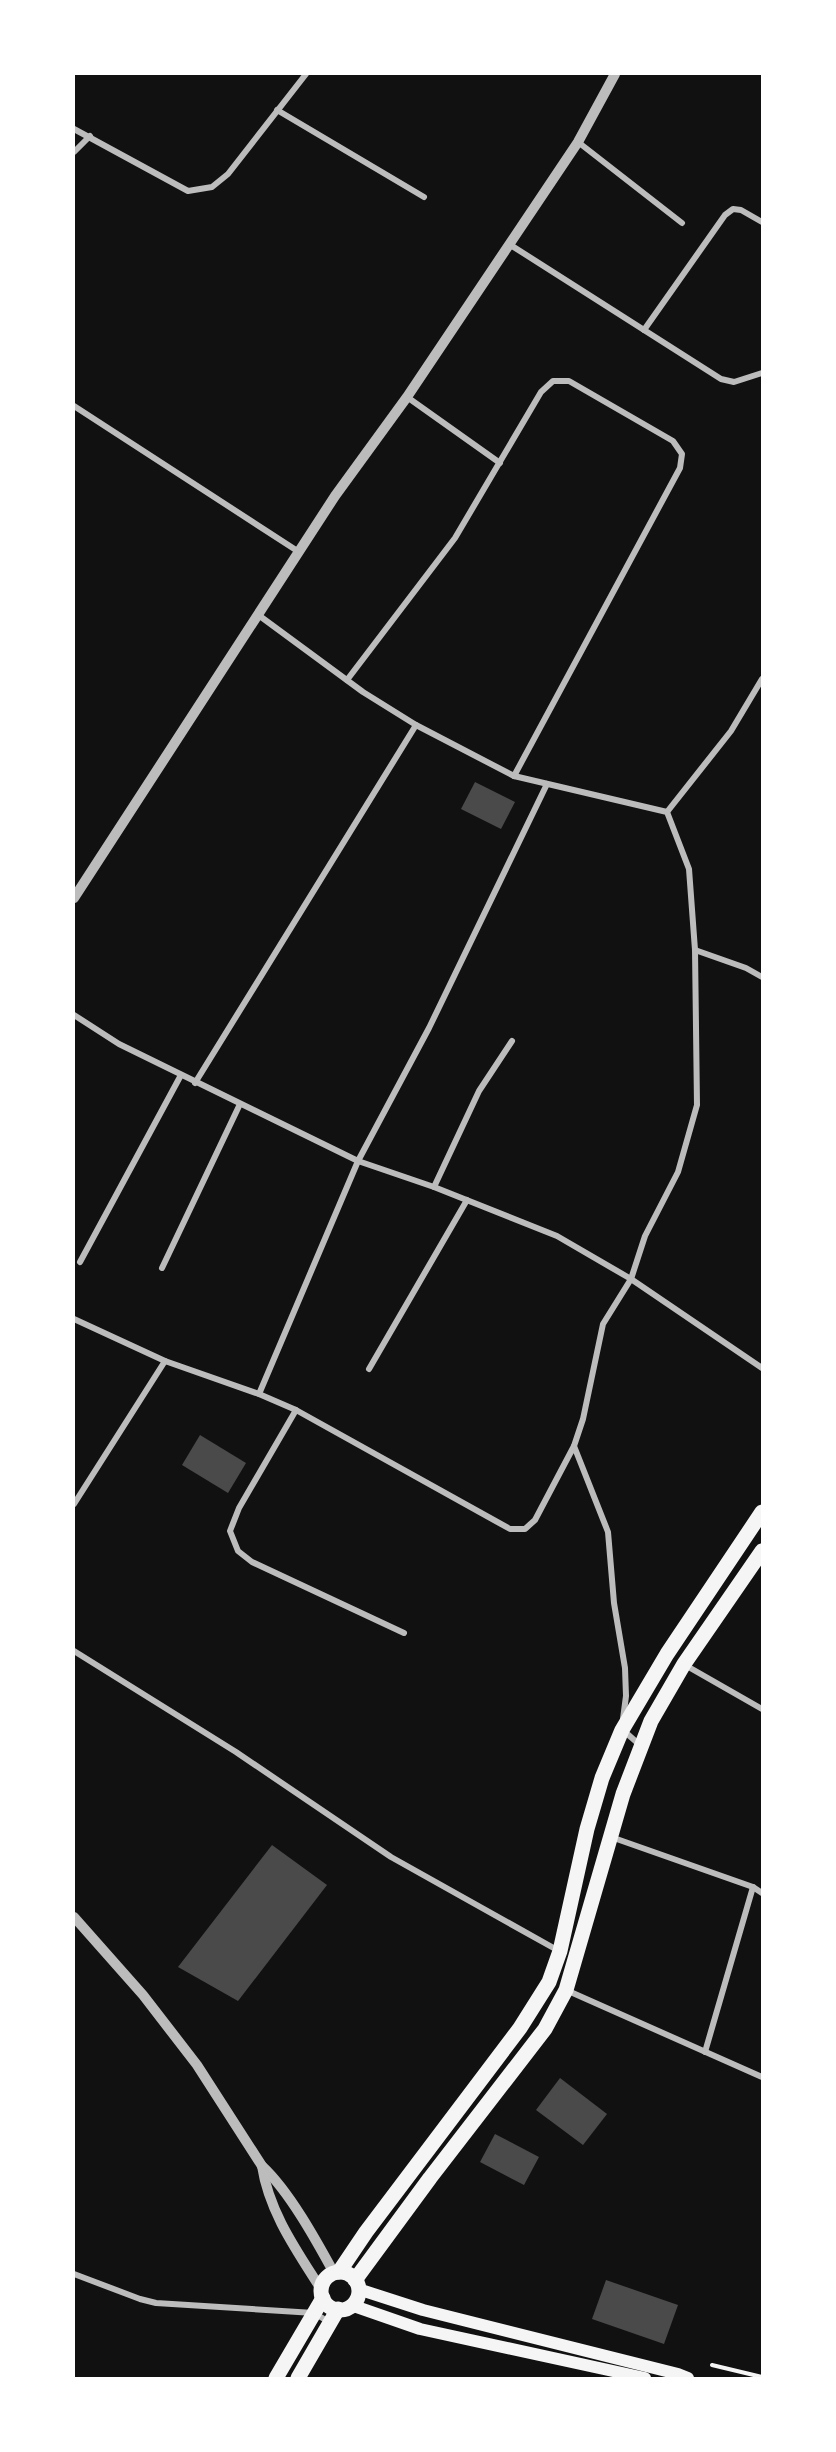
<svg xmlns="http://www.w3.org/2000/svg" width="836" height="2452" font-family="'Titillium Web',sans-serif">
<rect width="100%" height="100%" fill="#111"/>
<g fill="#4a4a4a">
<path d="M475,782L515,802L501,829L461,809Z"/>
<path d="M200,1435L246,1463L228,1493L182,1465Z"/>
<path d="M272,1845L327,1885L238,2001L178,1967Z"/>
<path d="M560,2078L607,2114L583,2145L536,2110Z"/>
<path d="M495,2134L539,2157L524,2185L480,2162Z"/>
<path d="M606,2280L678,2305L664,2344L592,2319Z"/>
</g>
<g fill="none" stroke-linecap="round" stroke-linejoin="round">
<path stroke="#f5f5f5" stroke-width="4" d="M712,2365L762,2377"/>
<g stroke="#bcbcbc" stroke-width="6">
<path d="M277,110L424,197"/>
<path d="M74,129L188,191L212,187L228,174L306,74"/>
<path d="M578,142L682,223"/>
<path d="M74,152L90,136"/>
<path d="M509,244L721,379L734,382L762,373"/>
<path d="M644,330L725,215L733,209L741,210L762,222"/>
<path d="M407,397L500,463"/>
<path d="M74,406L299,552"/>
<path d="M257,614L363,692L416,725L514,776L667,812L689,869L695,950L697,1105L678,1172L645,1236L631,1279L603,1324L583,1419L574,1446"/>
<path d="M347,680L455,538L541,392L553,381H569L673,441L682,454L680,468L514,776"/>
<path d="M667,812L731,731L762,679"/>
<path d="M695,950L746,968L762,977"/>
<path d="M74,1015L119,1044L358,1161L434,1187L557,1236L631,1279L762,1368"/>
<path d="M195,1083L416,725"/>
<path d="M434,1187L479,1091L512,1041"/>
<path d="M80,1262L181,1075"/>
<path d="M162,1268L240,1104"/>
<path d="M74,1319L165,1361"/>
<path d="M369,1369L467,1200"/>
<path d="M259,1394L358,1161L429,1028L547,784"/>
<path d="M296,1410L239,1508L230,1531L238,1551L252,1562L404,1633"/>
<path d="M74,1504L165,1361L259,1394L296,1410L510,1529H525L535,1520L574,1446L608,1532L614,1603L625,1668L626,1696L623,1719"/>
<path d="M74,1651L236,1752L391,1857L559,1951"/>
<path d="M685,1665L762,1709"/>
<path d="M624,1731L641,1746"/>
<path d="M611,1837L753,1887L762,1893"/>
<path d="M566,1990L762,2077"/>
<path d="M705,2052L753,1887"/>
<path d="M74,2274L140,2299L156,2303L314,2313L329,2322"/>
</g>
<g stroke="#bcbcbc" stroke-width="10">
<path d="M74,898L335,496L407,397L578,142L615,74"/>
<path d="M74,1917L143,1995L197,2065L262,2166C289,2191 316,2240 334,2273"/>
<path d="M262,2166C269,2212 297,2251 321,2289"/>
</g>
<g stroke="#f5f5f5" stroke-width="12">
<path d="M358,2289L423,2310L678,2374L688,2378"/>
<path d="M351,2305L420,2329L645,2378"/>
</g>
<g stroke="#f5f5f5" stroke-width="15">
<path d="M339,2272L366,2232L520,2028L549,1982L560,1951L587,1829L602,1778L622,1730L667,1654L762,1512"/>
<circle cx="340" cy="2291" r="19"/>
<path d="M355,2280L430,2178L545,2029L566,1990L623,1794L651,1721L684,1664L762,1551"/>
<path d="M276,2378L323,2298"/>
<path d="M298,2378L338,2309"/>
</g>
</g>
<rect width="836" height="2452" fill="none" stroke="#ffffff" stroke-width="150"/>
</svg>
